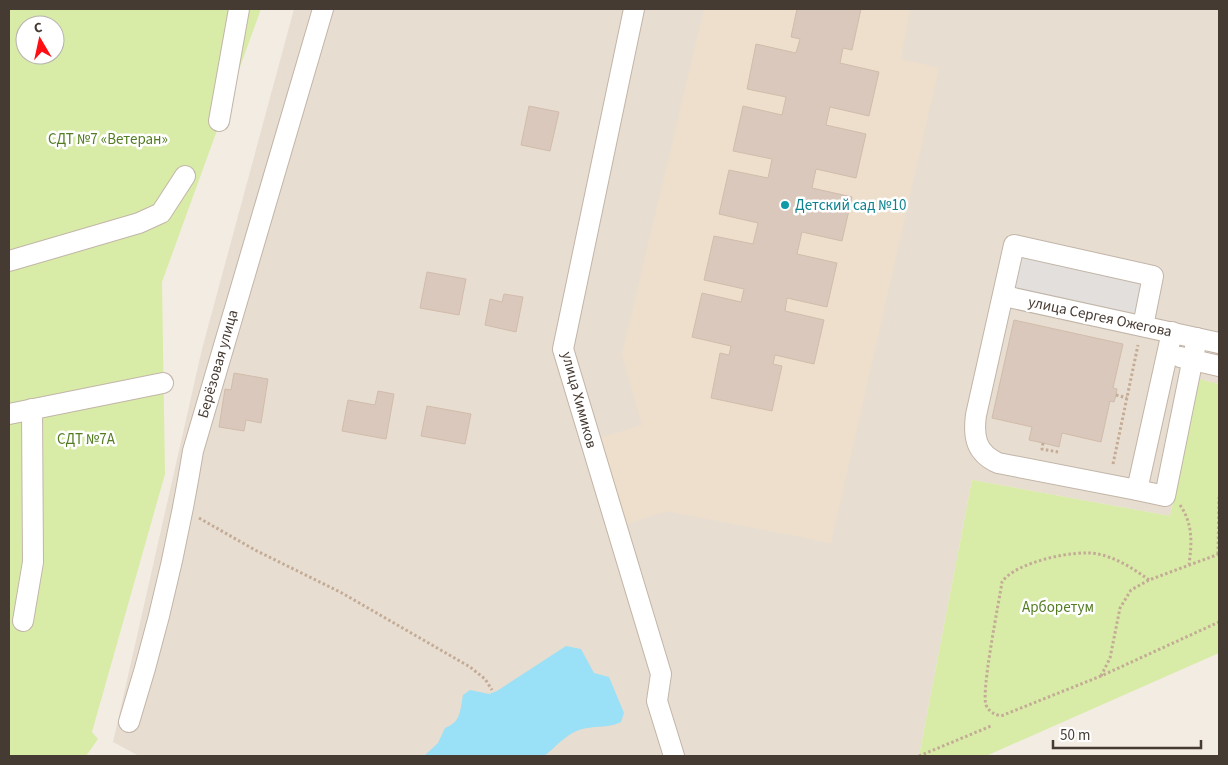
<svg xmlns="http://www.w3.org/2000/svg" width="1228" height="765" font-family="'Source Sans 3',sans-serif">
<rect width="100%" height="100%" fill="#f3ece3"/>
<path fill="#e8ddd1" d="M294,9H1219V384L1198,379L1170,516L972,480L919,756H139L113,742L202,349Z"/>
<path fill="#eedfcc" d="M704,9H910L901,59L939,68L831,543L666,511L625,525L599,438L642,425L622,354Z"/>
<g fill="#d8eca8" fill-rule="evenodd">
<path d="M9,9H261L162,282L165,474L92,732L98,739L86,756H9ZM25,25H55V55H25Z"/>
<path d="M1199,379L1219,384V653L986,756H919L972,480L1170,516Z"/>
</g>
<path fill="#e3dfdc" d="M1009,238L1159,271L1145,338L995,305Z"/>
<path fill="#9ae0f6" d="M566,646L581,649L594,673L609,677L624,713L621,722C607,729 593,725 579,730C566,734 555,748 544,756H424L438,743L445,728C461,722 460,711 463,695L470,690L489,694L497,691Z"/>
<g fill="#d9c8bb" stroke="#d1bcab">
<path d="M797,9H861L852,50L843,48L840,63L879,72L869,116L830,107L826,125L866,134L856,178L816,169L812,188L852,197L842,241L802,232L797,254L837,263L827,307L787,298L785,311L824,320L814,364L775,355L773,364L782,366L772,411L711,398L720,353L729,355L731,346L692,337L702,293L741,302L744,289L704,280L714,236L753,244L758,223L719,214L729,170L768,178L772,159L733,151L743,106L782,115L786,97L747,89L756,44L796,53L800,39L791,37Z"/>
<path d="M529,106L559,112L550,151L521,145Z"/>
<path d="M427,272L466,279L459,315L420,308Z"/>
<path d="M504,294L523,297L516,332L485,325L490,299L502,302Z"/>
<path d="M1014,320L1123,344L1113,388L1117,389L1116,395L1114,402L1110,401L1101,442L1062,433L1059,447L1043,443L1029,440L1032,427L992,418Z"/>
<path d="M234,373L268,379L261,423L246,420L244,431L219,427L225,389L231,390Z"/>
<path d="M378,391L394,394L386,439L342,431L348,400L375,405Z"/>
<path d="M427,406L471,414L465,444L421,436Z"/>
</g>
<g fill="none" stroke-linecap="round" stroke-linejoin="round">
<g stroke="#c2b5a8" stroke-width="22">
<g id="minor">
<path d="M634,9L563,349L661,674L657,701L674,756"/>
<path d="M219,121L239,9"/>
<path d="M9,261L139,223L161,213L185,176"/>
<path d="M1004,296L1219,343"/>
<path d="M1143,326L1153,276L1014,245L976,415C973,437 976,453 998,463L1137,490L1172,332"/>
<path d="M1180,357L1219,366"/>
<path d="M9,414L163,383"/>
<path d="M1137,490L1165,496L1197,338"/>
<path d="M23,621L33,562L32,409"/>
<path d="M129,722C157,633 178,543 193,451L323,9"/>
</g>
</g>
<g stroke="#c3ab95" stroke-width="3" stroke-dasharray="2.5 2.5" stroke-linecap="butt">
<path d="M1116,395L1127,398"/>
<path d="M1043,443L1042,449L1058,452"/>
<path d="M1113,464L1138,345"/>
<path d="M1180,505C1193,524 1192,543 1189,564"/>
<path d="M199,518L255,550L342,593L470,667L485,679L492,690"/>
<path d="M1218,554L1219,497"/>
<path d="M1149,580C1134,569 1117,558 1098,554C1076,549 1015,562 1002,582C999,602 981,691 986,705C989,712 994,714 1001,716L1101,676L1219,622"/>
<path d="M1101,676L1110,658L1120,608L1131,590L1149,580L1219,554"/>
<path d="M919,756L991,726"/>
</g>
<use href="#minor" stroke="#fff" stroke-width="20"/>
</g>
<circle fill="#0f9aa8" stroke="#fff" stroke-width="2" cx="785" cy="205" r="5"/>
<g text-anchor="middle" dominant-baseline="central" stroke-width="5" stroke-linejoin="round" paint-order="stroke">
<g font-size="15" fill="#537c22" stroke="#fff">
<text x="108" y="139">СДТ №7 «Ветеран»</text>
<text x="86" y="439">СДТ №7А</text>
<text x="1058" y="607">Арборетум</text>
</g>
<g font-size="15" fill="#0d838f" stroke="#fff" text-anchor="start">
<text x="795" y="205">Детский сад №10</text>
</g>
<g font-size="15" fill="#463b33" stroke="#fff">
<text transform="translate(1100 317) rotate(12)">улица Сергея Ожегова</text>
<text transform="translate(218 364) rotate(-74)">Берёзовая улица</text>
<text transform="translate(579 400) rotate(75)">улица Химиков</text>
</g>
</g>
<rect width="1228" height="765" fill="none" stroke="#463b33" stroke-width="20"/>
<g transform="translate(40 40) rotate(351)"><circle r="24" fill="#ffffff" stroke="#b5b1ad"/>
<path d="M0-4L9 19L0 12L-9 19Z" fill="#ff0f12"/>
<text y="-8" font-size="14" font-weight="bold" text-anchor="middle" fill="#463b33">С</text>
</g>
<path d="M1053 740v8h148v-8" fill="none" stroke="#463b33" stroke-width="2.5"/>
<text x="1060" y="740" font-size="15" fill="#463b33" stroke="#ffffff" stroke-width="4" paint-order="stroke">50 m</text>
</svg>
